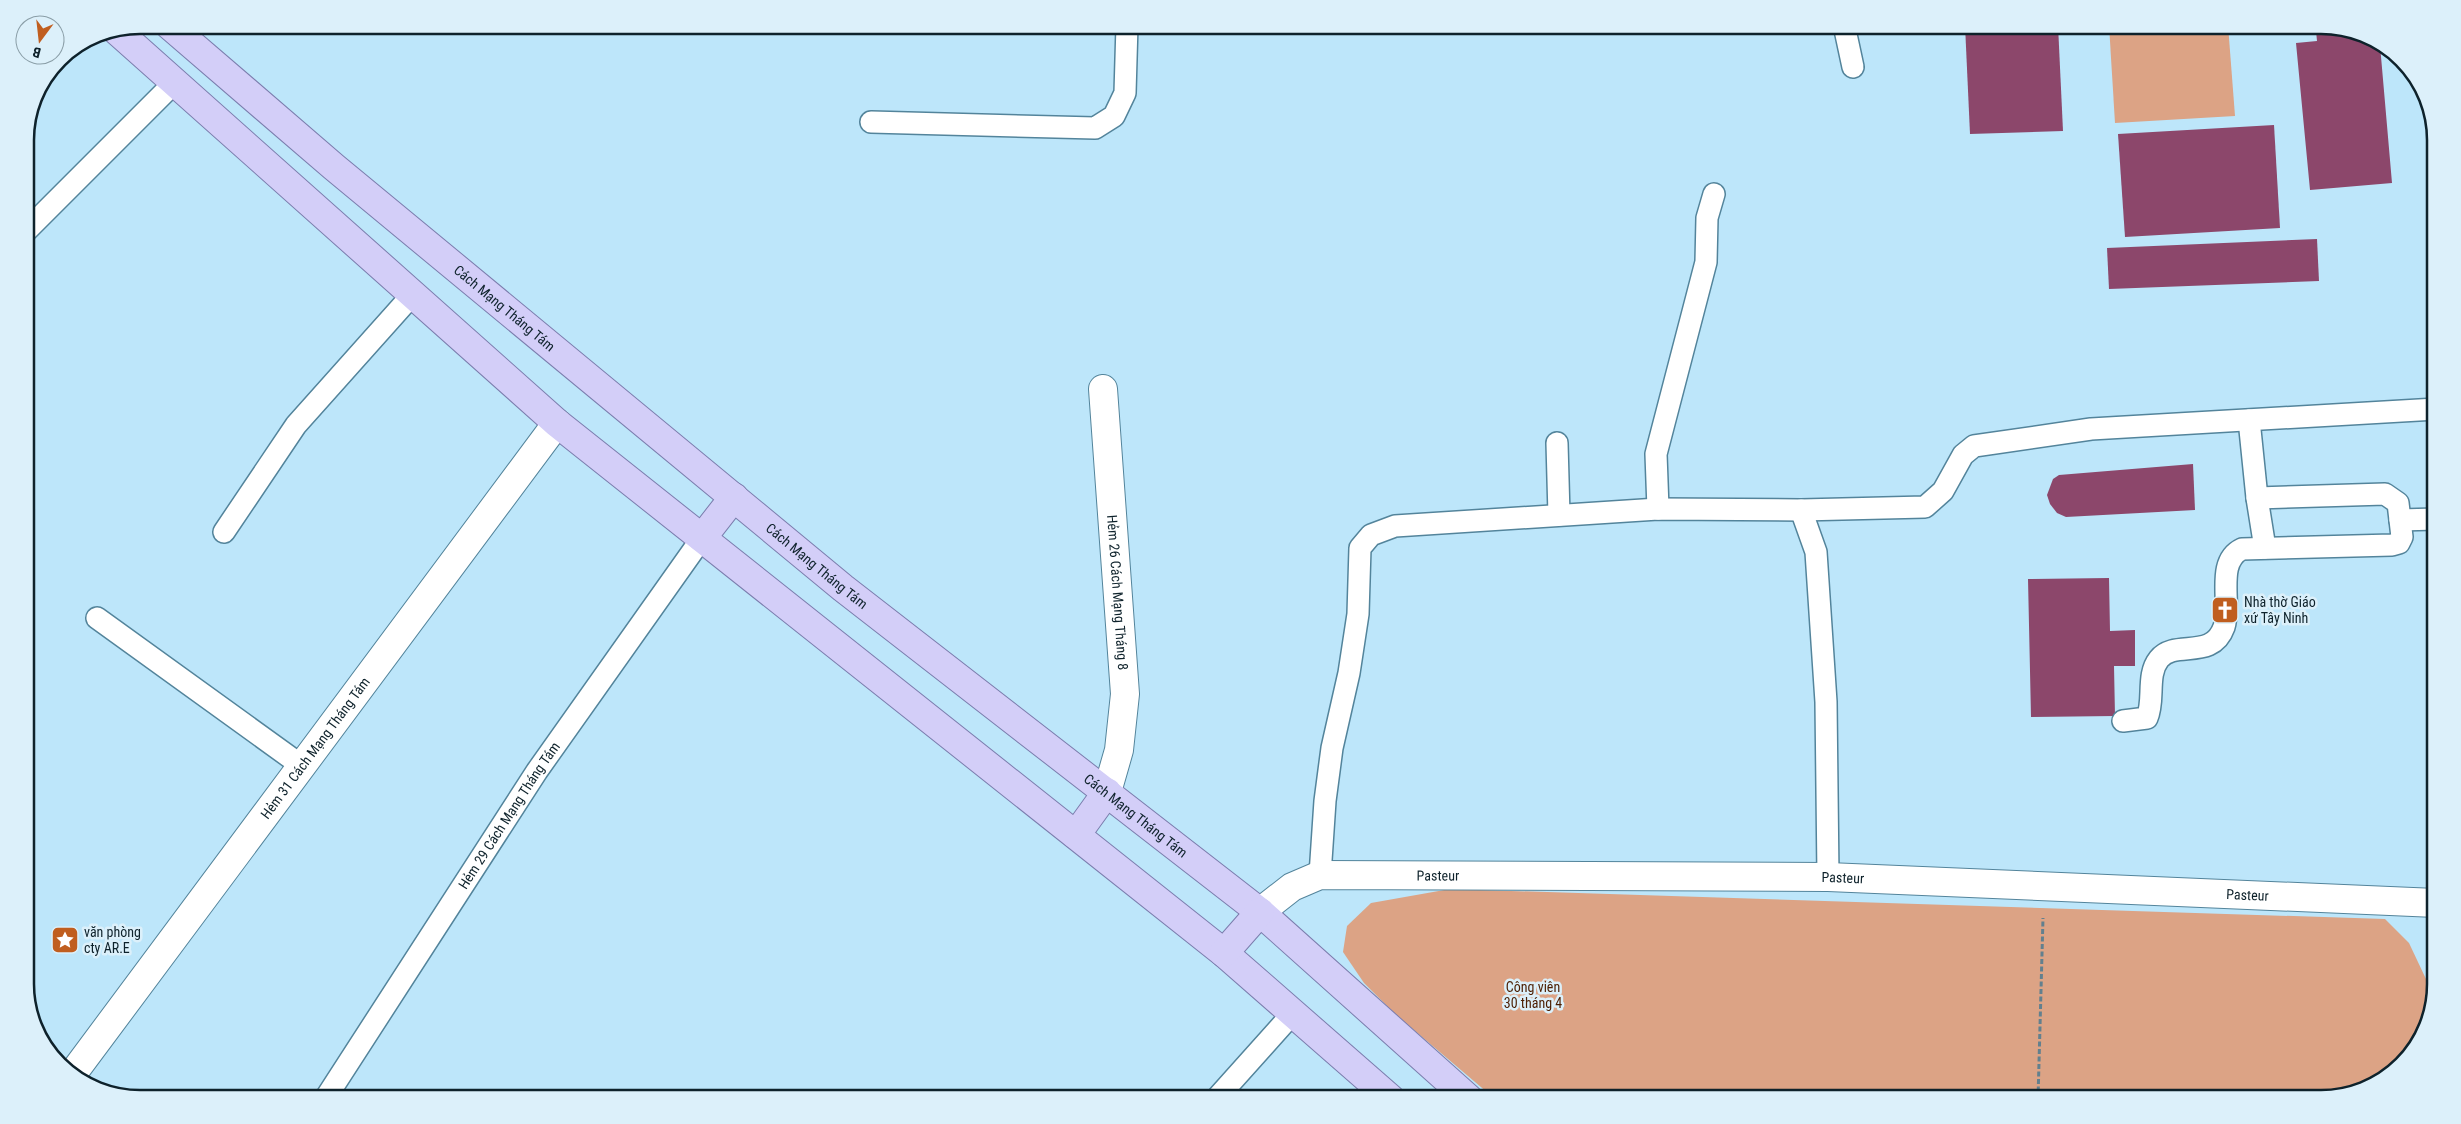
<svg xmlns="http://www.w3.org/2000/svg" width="2461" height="1124" font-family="'Roboto Condensed',sans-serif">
<rect width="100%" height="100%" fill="#bde6fa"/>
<g fill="#dca385">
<path d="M2109,25H2228L2235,116L2115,123Z"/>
<path d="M1450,889L2385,919L2409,943L2434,996L2427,1029L2385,1080L2322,1099H1495L1395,1014L1364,983L1343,952L1347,926L1371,903Z"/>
</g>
<g fill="#8c476b">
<path d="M1965,25H2058L2063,131L1970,134Z"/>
<path d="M2341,29L2366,34L2380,45L2392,183L2310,190L2296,43L2317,41L2316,31Z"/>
<path d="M2274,125L2280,228L2125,237L2118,134Z"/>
<path d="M2317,239L2319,281L2109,289L2107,248Z"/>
<path d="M2193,464L2195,510L2066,517L2057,513L2050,504L2047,495L2053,479L2059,475Z"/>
<path d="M2109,578L2110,631L2135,630V666H2114L2115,716L2031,717L2028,579Z"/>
</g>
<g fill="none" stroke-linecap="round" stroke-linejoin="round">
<g stroke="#53849b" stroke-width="24">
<g id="lane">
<path d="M1844,25L1853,67"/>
<path d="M871,122L1095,128L1114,116L1125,93L1127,25"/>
<path d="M25,232L175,82"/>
<path d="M2249,420L2257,498L2265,548"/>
<path d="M1557,443L1559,515"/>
<path d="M1658,509L1656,454L1706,262L1707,218L1714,194"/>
<path d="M1801,510L1816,552L1826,702L1828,877"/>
<path d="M2400,520L2436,519"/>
<path d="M224,532L296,425L413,294"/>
<path d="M97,618L302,766"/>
<path d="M2123,721L2147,718C2155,700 2146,675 2159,659C2175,639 2212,661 2224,627C2232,603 2215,562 2242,549L2392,545L2399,543L2402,537L2398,503L2385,494L2257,498"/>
<path d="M1320,875L1325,801L1332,748L1349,673L1358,614L1360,548L1371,535L1395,526L1658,509L1801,510L1925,507L1943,491L1963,455L1974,446L2091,429L2436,409"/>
<path id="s1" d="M325,1099L537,771L702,538"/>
<path d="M1216,1099L1293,1013"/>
</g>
</g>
<g stroke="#53849b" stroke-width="30">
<g id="street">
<path id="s2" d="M1103,389L1125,694L1119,750L1107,792"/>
<path id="s3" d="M1260,912L1292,887L1320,875L1828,877L2436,903"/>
<path id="s4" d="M74,1072L557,423"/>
</g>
</g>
<g stroke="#7b7dad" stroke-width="30">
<g id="primary">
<path id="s5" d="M169,25L334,167L843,588L1260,912L1469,1099"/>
<path d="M116,30L557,423L1224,953L1391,1099"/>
<path d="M702,538L734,497"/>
<path d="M1076,835L1107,792"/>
<path d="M1224,953L1260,912"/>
</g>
</g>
<path stroke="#62808e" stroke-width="3" stroke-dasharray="5 2.5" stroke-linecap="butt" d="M2038,1099L2043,918"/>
<use href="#lane" stroke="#fff" stroke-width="21"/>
<use href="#street" stroke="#fff" stroke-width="28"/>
<use href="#primary" stroke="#d3cef8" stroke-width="28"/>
</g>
<defs>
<g id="church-square" transform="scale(1.4375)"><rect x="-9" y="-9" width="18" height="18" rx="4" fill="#c05e1f" stroke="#dcf0fa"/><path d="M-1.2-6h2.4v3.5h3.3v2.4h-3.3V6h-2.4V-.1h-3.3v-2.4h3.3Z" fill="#fff"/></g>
<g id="sight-square" transform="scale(1.4375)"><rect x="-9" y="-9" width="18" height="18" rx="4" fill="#c05e1f" stroke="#dcf0fa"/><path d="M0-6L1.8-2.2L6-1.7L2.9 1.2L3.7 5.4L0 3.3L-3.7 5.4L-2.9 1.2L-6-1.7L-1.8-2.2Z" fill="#fff"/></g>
</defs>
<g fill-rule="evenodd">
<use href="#church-square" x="2225" y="610"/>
<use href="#sight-square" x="65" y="940"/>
</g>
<g text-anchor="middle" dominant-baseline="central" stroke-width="5" stroke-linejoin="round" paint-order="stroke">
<g font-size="14" fill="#0e222b" stroke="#dcf0fa">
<text stroke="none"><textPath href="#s5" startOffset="439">Cách Mạng Tháng Tám</textPath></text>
<text stroke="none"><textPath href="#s5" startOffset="844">Cách Mạng Tháng Tám</textPath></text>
<text stroke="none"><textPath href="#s2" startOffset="204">Hẻm 26 Cách Mạng Tháng 8</textPath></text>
<text stroke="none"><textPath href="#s4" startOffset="404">Hẻm 31 Cách Mạng Tháng Tám</textPath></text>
<text stroke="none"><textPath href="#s5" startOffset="1249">Cách Mạng Tháng Tám</textPath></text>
<text stroke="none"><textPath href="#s1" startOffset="338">Hẻm 29 Cách Mạng Tháng Tám</textPath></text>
<text stroke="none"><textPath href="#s3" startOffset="189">Pasteur</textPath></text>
<text stroke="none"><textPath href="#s3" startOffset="594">Pasteur</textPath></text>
<text stroke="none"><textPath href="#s3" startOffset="999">Pasteur</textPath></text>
</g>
<g font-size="14" fill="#0e222b" stroke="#dcf0fa" text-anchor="start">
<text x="2244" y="602">Nhà thờ Giáo<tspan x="2244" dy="16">xứ Tây Ninh</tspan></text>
<text x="84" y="932">văn phòng<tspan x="84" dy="16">cty AR.E</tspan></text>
</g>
<g font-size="14" fill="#4b1d00" stroke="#dcf0fa">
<text x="1533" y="987">Công viên<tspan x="1533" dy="16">30 tháng 4</tspan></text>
</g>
</g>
<path d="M0 0H2461V1124H0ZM140 34H2321A106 106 0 0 1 2427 140V984A106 106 0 0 1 2321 1090H140A106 106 0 0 1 34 984V140A106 106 0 0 1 140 34Z" fill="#dcf0fa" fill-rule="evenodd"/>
<path fill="none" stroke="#0e222b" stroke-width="2.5" d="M140 34H2321A106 106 0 0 1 2427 140V984A106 106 0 0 1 2321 1090H140A106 106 0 0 1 34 984V140A106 106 0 0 1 140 34Z"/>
<g transform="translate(40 40) rotate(195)"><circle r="24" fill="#dcf0fa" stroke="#8a9ea7"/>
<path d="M0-4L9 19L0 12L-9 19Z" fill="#c05e1f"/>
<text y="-8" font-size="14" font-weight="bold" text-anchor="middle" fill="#0e222b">B</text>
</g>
</svg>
